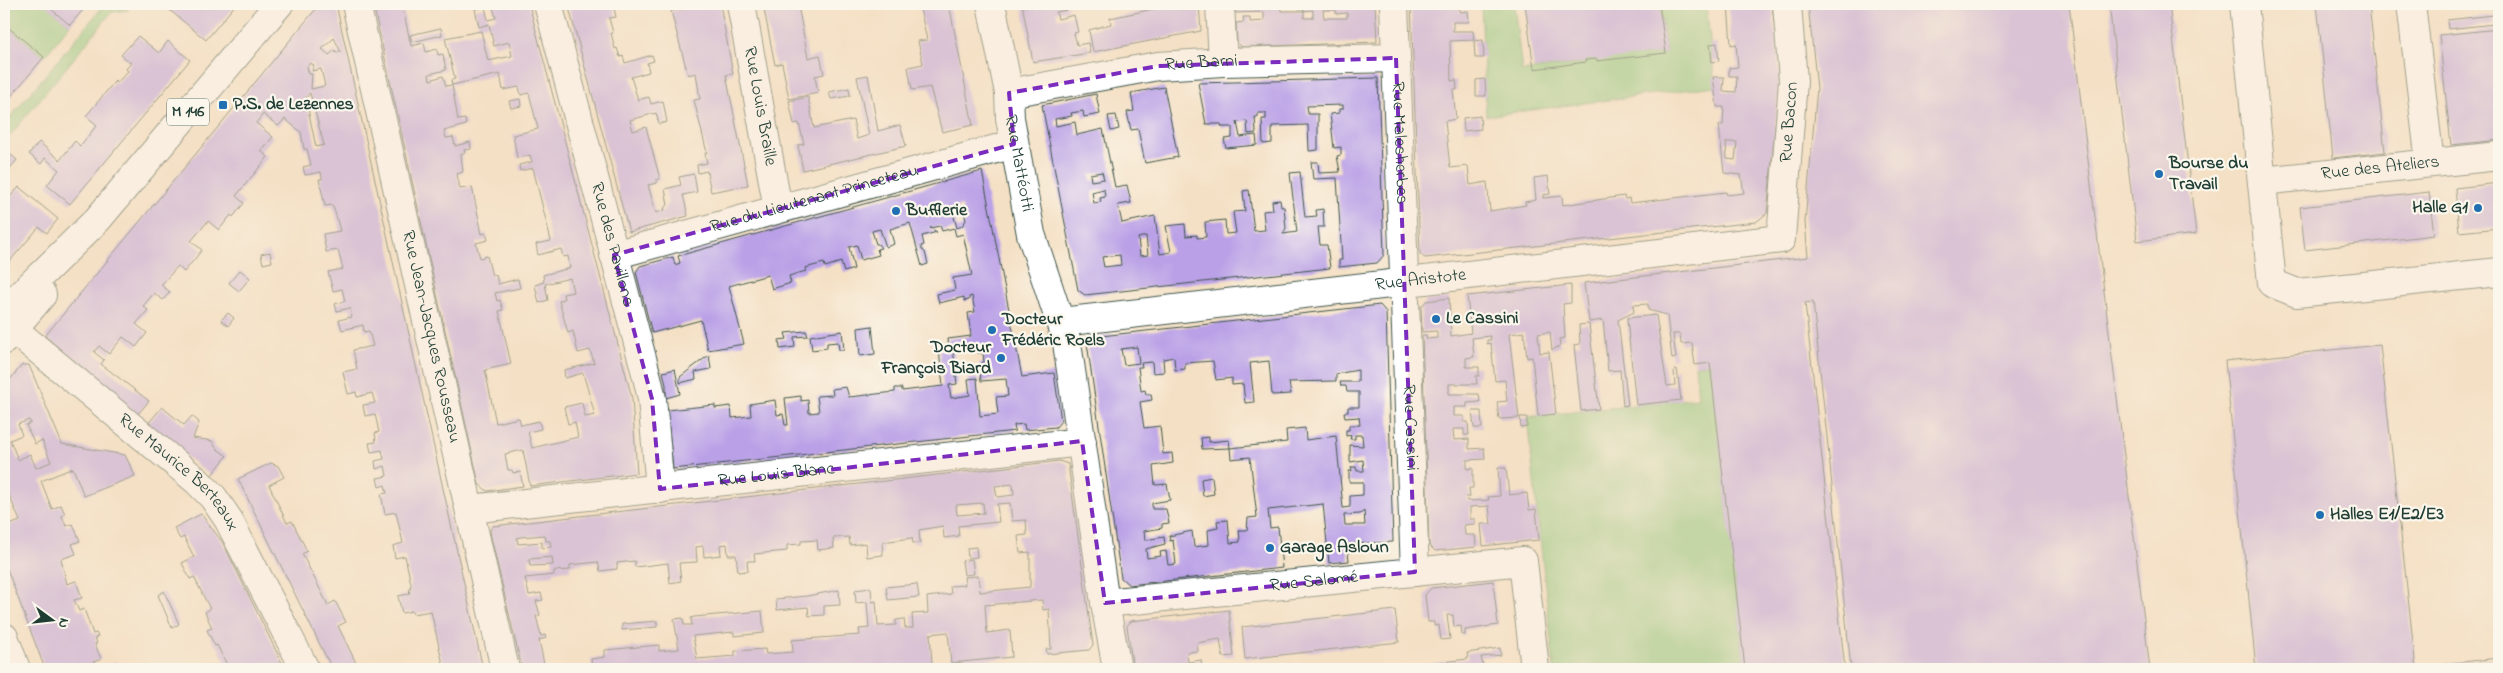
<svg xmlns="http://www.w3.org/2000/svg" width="2503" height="673" font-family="'Indie Flower',sans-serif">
<rect width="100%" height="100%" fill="#fbf7ec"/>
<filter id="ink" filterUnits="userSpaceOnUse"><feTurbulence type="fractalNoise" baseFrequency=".02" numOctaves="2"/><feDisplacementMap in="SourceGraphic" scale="10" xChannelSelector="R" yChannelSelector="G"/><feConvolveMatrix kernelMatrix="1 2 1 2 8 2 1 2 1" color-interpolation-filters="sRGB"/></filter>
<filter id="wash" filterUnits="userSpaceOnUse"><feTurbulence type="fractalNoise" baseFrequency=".0096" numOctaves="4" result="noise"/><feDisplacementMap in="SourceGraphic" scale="20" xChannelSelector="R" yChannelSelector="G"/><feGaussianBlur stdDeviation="1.12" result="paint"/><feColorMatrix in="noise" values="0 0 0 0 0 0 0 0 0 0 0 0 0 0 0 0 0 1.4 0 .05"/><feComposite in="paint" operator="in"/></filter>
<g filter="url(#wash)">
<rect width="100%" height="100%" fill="#f4e0c4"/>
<g fill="#8bc97f" stroke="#55835a">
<path d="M4,4H45L70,25L44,57L4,24Z"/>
<path d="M105,4H122L129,10L112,12L4,143V121L6,122Z"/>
<path d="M1481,4H1514L1522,71L1585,63V60L1666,53L1660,4H1706L1715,86L1486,116Z"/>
<path d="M1711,364L1745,669H1554L1527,417L1698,398L1695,365Z"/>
</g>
<g id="blocks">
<g fill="#baa0e7" fill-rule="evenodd">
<path d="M45,4H88L70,25Z"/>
<path d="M167,4H236L206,40L166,7Z"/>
<path d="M320,4H336L483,669H444L431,611L413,614L412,611L402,613L398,596L409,594L411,584L405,556L395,558L393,546L403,543L396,512L385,514L381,494L387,493L385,485L379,487L377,478L387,476L385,466L376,469L375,461L384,459L382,450L371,452L369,443L376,442L375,433L379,432L375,414L365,416L363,405L375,403L372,393L357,397L356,392L348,394L343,372L357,369L353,350L373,346L369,331L364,332L363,325L342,330L339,320L352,317L350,308L337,311L335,304L345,301L342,289L333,291L328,272L343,269L338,250L326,252L323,234L340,231L335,212L332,205L325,206L319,179H322L321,172L305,175L303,167L311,165L307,149H304L301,132L285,119L278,126L263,114L256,123L273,137L261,151L268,157L236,196L244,203L233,217L231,215L219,230L208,221L191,241L202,250L184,272L178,266L161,285L170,292L163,300L154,293L143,306L148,310L136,324L147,333L136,347L123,337L109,354L99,346L94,352L104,360L101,364L149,401L137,415L68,360L70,358L45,336ZM334,38L341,52L336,53L335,50L329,55L322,49ZM310,63L314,65L312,71L321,69L325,86L311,89L312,74H309L307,67ZM310,93L324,145L316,147L308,109L304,110L299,106Z"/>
<path d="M373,4H402L411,46L424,43L426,52L437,49L438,55L443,54L446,70L429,74L430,80L443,76L446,86L452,85L458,120L465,119L466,125L444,131L446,138L453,137L455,146L470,142L471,149L464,150L465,153L461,154L463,172L457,174L460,189L472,187L482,234L486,233L488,240L476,243L480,258L487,256L492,276L496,275L498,284L518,279L520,288L495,293L497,301L500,300L503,310L499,311L511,364L485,370L496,423L519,418L521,425L539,421L541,429L528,432L532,448L578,437L575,422L568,424L564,407L582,403L585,417L595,415L583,373L565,378L564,370L594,363L592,356L590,350L578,353L573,331L568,333L559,301L564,299L563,294L573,292L570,278L545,284L548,300L539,303L535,285L544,282L543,275L570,268L568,256L563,257L561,249L538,255L536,244L551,241L533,168L520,171L519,165L532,162L530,155L517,158L513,135L538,129L529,93L521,95L519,87L503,90L500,74L452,85L451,80L455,79L445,38L481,31L488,61L512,56L509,42L494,46L489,24L479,27L475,9L485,7L488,20L496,18L492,4H529L632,398L637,473L530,486L523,450L505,454L508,470H512L513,473L520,472L523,486L487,491L479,484Z"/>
<path d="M568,4H613L616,17L609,18L613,33H611L615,49L617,48L620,57L623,56L625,63L652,55L654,61L647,63L649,72L631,77L638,100L649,97L651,104L663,101L667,122L659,124L656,113L630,120L633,131L646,127L660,179L656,180L657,183L648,185L656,213L665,210L664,208L668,205L665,189L681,185L679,177L694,174L697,192L683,195L688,216L629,232Z"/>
<path d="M682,4H720L733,74L726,75L748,185L711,192L707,171L698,173L697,165L707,163L705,153H707L694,100L700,99L696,73L688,75L671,11L683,9Z"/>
<path d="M763,4H789V7L798,5L808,58L820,55L824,74L815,76L818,93L789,99L782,63L775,65Z"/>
<path d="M919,4H949L973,125L942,132L930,87L912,90L908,67L923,64L918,41L927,40Z"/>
<path d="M1022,4H1067L1068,10L1056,12L1058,19L1074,15L1078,32L1074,33L1077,45L1088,43L1090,53L1033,62Z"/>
<path d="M1162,4H1199L1201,31L1093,52L1089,30L1111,24L1110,18L1163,7Z"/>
<path d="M1235,4H1280L1281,11H1304V18H1313V10L1304,11L1303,4H1375L1377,42L1242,47L1237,42L1236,23L1244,22L1243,17H1250V22L1264,21V12L1235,13ZM1323,10H1336V14L1347,13V18H1324Z"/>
<path d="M1411,4H1460V12L1468,11L1469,22H1453V31H1473L1474,40L1450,41L1451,81L1456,80L1457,90H1453L1456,119L1445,121L1450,168L1468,166L1470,185L1487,182L1490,211L1526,205L1525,202L1536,200L1534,178L1548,176L1550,194L1543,195V198L1562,196L1563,205L1624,196L1625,199L1629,198L1630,203L1726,192L1727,195L1744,193L1741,175L1724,173L1719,125H1723L1724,107H1717L1713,77H1724L1723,91L1736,92L1737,76H1729V68L1738,67L1736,44L1731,45L1728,4H1772L1780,74L1767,213L1756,222L1425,258L1420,254ZM1726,142H1737L1735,160L1727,159Z"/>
<path d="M1525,4H1659L1666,53L1597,61V59L1585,60L1586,62L1534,69Z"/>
<path d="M1808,4H2069L2150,669H1851L1813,302L1805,303L1845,669H1745L1710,363L1695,365L1692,343L1681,344L1680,334H1673L1676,358L1672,359L1667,315L1648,310V304L1633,305L1634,312L1618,320L1628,405L1623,406L1620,370L1608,371L1603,320L1589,322L1584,283L1808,257L1805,222L1817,88Z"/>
<path d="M2109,4H2169L2196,234L2137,241Z"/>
<path d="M2317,4H2369L2385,152L2333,158Z"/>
<path d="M2493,15L2494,24L2448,29L2447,20Z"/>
<path d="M4,24L44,57L7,101L4,98Z"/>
<path d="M441,28L442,35L412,42L410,35Z"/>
<path d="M2499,29V140L2451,145L2439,35Z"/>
<path d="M138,36L159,53L168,41L190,60L70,204L47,185L59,170L45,158L41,164L29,154L39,142L60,160L75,141L80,146L97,125L86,116L115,81L117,83L128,71L126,69L131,63L121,55Z"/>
<path d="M1483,40L1484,58H1475L1474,41Z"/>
<path d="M1717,43L1719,61L1712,62L1710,44Z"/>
<path d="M868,75L878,131L900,125L906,146L803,170L798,145L804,144L799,123L794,124L789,101L808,97L814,128L853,120L857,139L869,135L857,77Z"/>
<path d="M1378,78L1384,255L1377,263L1339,267V260H1342L1337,178L1313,179L1311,162H1318L1319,173L1340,172L1337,156L1341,155V147L1334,148L1330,114L1339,113V109H1343V105L1307,106L1308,114H1318V150L1309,151L1308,125L1272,126V143L1263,144L1262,119H1266V113H1258V117H1255L1256,133L1248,134L1247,121L1237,122L1240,137L1256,135L1257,145L1226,148L1224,139L1232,138V127H1222L1221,124H1206L1198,83Z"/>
<path d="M1485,79L1486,96H1476V80Z"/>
<path d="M1164,87L1178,157L1145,163L1138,129L1131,130L1127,112L1134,111L1131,93Z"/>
<path d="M849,88L850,96L831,99L829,92Z"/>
<path d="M1096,94L1100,114L1084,117L1083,111L1071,113L1072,116L1055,119L1056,126L1075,122L1077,135L1103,129L1115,187L1127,185L1131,203L1118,205L1122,223L1155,216L1160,254L1171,252L1166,226L1185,224L1186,236L1197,235V238L1206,237L1205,222L1225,220L1226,234L1236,233L1233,212L1245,211L1243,191L1249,190L1254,231L1265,230L1263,211L1273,210L1272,201L1280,200L1281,207H1284L1286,228L1283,234L1297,232L1290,173L1300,172L1305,217L1317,216L1316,210L1323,209L1324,227H1318L1320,245H1327L1330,268L1085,295L1078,290L1042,105ZM1102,172L1104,179L1091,181L1090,174ZM1104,189L1105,197L1100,198L1101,202L1094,203L1092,192ZM1146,236L1148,255L1140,256L1138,238ZM1120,255L1121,265L1104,267L1102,257Z"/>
<path d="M520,99L521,106L511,108L509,101Z"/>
<path d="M1116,115L1119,129L1111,131L1108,116Z"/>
<path d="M1480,116L1481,129L1464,131L1463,118Z"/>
<path d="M4,149L17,160L4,175Z"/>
<path d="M982,171L1022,377L1054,373L1061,421L1056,427L1025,430L1024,424L1014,425L1015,431L673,469L667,410L715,405V408L731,406L732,418L751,416L750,404L775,400L777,415L783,414L785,425H788L785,398L801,396V401L808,400L809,413L819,412L817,396L833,395L832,389L846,387L849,397L895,392V388H902V391L943,386L939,350L949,349L948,339L971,336L968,313L975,312L972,296L969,297V300L964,301V297L939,303L937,294L955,290L953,278L972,275L963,234L956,236L954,228L942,231L940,226L930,228L937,232L922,236L924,245L921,246L922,250L925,252L928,264L922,266L910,223L890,229L894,244L886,247L880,229L872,231L876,244H878L881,248L877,249L879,255L861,260L857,245L849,247L854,269L844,272L841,262L825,267L824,263L805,268L806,271L789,276L791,283L772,289L768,275L729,286L744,344L708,350L701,320L652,333L636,272L640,266L673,257L675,265L680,263L678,256ZM962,206L966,220L962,226L957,228L952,209ZM977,345L978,353H983L984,363L979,364L981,381L1006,379L1008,396L996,397L998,414L980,416L977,378L968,379L970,395L951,398L949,385L957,384L953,348Z"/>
<path d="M2499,183V228L2459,232L2455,188Z"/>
<path d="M19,187L58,219L47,233L39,227L4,268V198L7,200Z"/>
<path d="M2429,192L2434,235L2305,250L2300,207Z"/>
<path d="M270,252L272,262L263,264L261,254Z"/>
<path d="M240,270L250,278L239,291L229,283Z"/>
<path d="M1571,285V303L1563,304L1565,338L1559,339L1560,346L1552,350L1550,332L1538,334L1540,353L1549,352L1556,414L1538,416L1532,357L1527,358L1524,332L1509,334L1519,418L1499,419L1497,402L1507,401L1505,380L1495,381L1491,343L1487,344V340H1491L1490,336L1472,338L1474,357L1466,358V367H1479V376H1476L1477,384H1449V394H1479L1480,402L1467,403V407H1454V416H1464V422H1468L1469,435H1464V429H1453L1454,440L1469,439V449L1484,448L1485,459L1467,460V469L1473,468V488H1469L1470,497H1466L1467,501L1489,500L1488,497L1500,496L1498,468H1506L1509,495L1527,493L1529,510L1536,509L1539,540L1483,546L1481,524H1491L1489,506L1470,507V519H1475V524L1464,525L1465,535H1475L1476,547L1435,551L1429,545L1422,335H1426L1427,339L1437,338V331L1422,332L1421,307L1426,301L1449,298L1451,336L1471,333L1467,296Z"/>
<path d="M1380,305L1386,312L1393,542L1347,544L1349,561L1329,563L1323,504L1268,510L1270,528L1278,527L1282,568L1129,585L1121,578L1087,343L1092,337ZM1137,347L1139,363L1124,365L1121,349ZM1174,357L1175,370L1185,369V363L1213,361L1216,380L1232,378V385L1243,384L1245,403L1254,402L1250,363L1269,361L1272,395L1291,394L1289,382L1334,381H1336V374L1358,370V382H1340L1341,386H1346L1347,392H1359V407H1348V412H1344L1345,418L1359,417L1360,425H1349V430H1346V436L1351,435L1350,439H1355V435H1362L1363,446L1350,445V462L1363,460L1364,471H1357L1356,467H1351L1352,471H1349V482H1363V495L1350,496V507L1343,508L1336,436L1306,440L1305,428L1286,430L1287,442L1230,448L1229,440L1209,442V437L1201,438L1202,449L1230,448L1231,459L1250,457L1257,517L1248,518L1247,530H1239L1240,542L1230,543L1228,520L1217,521L1218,528L1208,530L1209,545L1194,547L1192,531L1169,536L1170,541L1173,540L1176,564L1168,565L1166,551L1160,552L1161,556L1147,558L1146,549L1165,544L1164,537L1145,540L1144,531L1162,528V524L1169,523L1166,509H1152V503L1170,500L1167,484L1155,485L1153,466L1173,463L1172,453L1163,454L1160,426L1144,428L1140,402L1152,400L1151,394H1146L1145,390L1141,391L1138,367H1142L1141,363L1152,362L1153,373L1164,372L1163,359ZM1364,511L1365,525H1345L1344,515L1360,514Z"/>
<path d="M228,313L234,318L228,326L221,320Z"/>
<path d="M1656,315L1667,386L1675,385L1674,370L1677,369L1681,400L1636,405L1627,320V318Z"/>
<path d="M1589,324L1599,409L1581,411L1574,345L1580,344L1579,325Z"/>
<path d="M872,326L875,354L860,356L858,328Z"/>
<path d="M806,331L808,336L794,337L795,347L780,349L779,340L787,339L785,333Z"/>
<path d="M842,331L844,350H839L838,342L827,343V348L812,350L810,336Z"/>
<path d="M2380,345L2416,669H2256L2225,361Z"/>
<path d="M709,355L711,369L695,372L696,379L680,383V377Z"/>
<path d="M22,365H29L62,444L125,455L135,476L84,496L73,468L41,481L52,509L61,505L65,514L62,516L66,526L73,524L80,541L72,544L76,554L61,559L67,584L76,581L82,598L74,600L79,611L84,609L93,634L96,633L98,636L95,638L97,643L95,644L101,659L93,662L96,669H45L4,561V527L20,521L4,483V387ZM29,420L31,423L26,425L35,444L42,440L51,462L36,468L30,454L18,460L10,440L22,435L18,424Z"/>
<path d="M675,369L680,394L666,398V385L663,372Z"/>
<path d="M162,407L184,425L192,416L199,422L193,438L212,441L216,448L227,456L211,476L147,425Z"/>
<path d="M1472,411H1481L1482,428H1474Z"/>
<path d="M1520,417H1527V427L1521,428Z"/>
<path d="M1059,461L1068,464L1093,645L1089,650L1047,654L1046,649H1051L1049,609L1043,610L1042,600L985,605L987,633L1010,630L1012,657L951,663L948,632L930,634L932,664L924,665L875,669H592L591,659L605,657V650L659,645V651L679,649L674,619L683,618L684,625H692L691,618L694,617L762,611L764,633L734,636V632L693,636L697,659L735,656V651L765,649L766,654L793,652L792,640L860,635L859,629L869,628L867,602L856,603L855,590L871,588L872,602L876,601L878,626L896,625V620L904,619L905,628H913L912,614L928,613L927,597L951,594L950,586L965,585L964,577L978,576L980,592L1030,587V552L1020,553L1018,536L1027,535L1026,520L1012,521L1010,503L997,504L999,522L958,526L959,536L944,538L943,526L919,530L920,543H913L912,538L882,542L883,555L867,557L866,543L850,545L849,537L833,538L834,548L818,550L817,540L801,541V544L787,545V551L754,554L755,561H747L748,571L738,572L736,555H728L727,544L720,545L721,555L704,557L703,546L696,547L697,562L679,563L681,581L670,583L668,563L635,567V561L617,563V569L600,571L598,562L570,565V570L554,571V575L525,578L529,595L541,593L543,600L536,601L540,615L536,616L541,636L545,635L546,638L539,640L545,669H522L491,537L490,530L493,526ZM1013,484L1014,495L997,497L995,486ZM983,503L984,513L957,515L956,505ZM545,535L546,541H550L551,547L542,548V542L518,544L517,538L520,537ZM552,557L553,565L530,566L529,559Z"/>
<path d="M271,463L278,466L284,477L269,485L287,523L292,521L307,551L302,554L328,605L335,601L346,622L338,626L359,669H332L238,479Z"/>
<path d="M1212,477L1214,494L1203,496L1201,479Z"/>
<path d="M201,514L223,543L285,669H229L217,645L215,646L207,630L212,628L205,612L210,609L194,577L190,579L182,563L194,557L184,537L180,539L174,528Z"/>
<path d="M976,547L977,557L968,558L967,548Z"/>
<path d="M972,559L974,574L964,575L962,561Z"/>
<path d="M1493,581L1498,625L1465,630V635H1462L1461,626L1454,627L1453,615H1447L1450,639L1441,640L1439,625L1434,626V622H1428L1425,595L1431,588Z"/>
<path d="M917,584L919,597L888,600L886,587Z"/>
<path d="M839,590L840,605L824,606V615L809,616L808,607L777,610L776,599L807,596Z"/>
<path d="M164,591L179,624L172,628L158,595Z"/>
<path d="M1229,610L1234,656L1223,657L1220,639L1197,643L1198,651L1187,652L1188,662L1201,660L1202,669H1133L1127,626L1131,621Z"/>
<path d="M1395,610L1399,642L1245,659L1242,627Z"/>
<path d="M657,621V627L622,630V624Z"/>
<path d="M1500,648L1501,655L1481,657L1483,666L1474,667L1475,669H1434L1433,663L1468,659L1467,653Z"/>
<path d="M2499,658V669H2445L2444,664Z"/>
<path d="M117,662L120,669H99Z"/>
</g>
</g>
</g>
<g filter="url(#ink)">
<use href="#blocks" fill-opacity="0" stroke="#3f554a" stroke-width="1"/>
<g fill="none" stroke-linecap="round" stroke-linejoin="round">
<g stroke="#3f554a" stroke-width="30">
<g id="street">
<path id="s1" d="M356,4L505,669"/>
<path id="s2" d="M548,4L647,377L652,399L660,489"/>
<path id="s3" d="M741,4L778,209"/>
<path d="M1220,4L1223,62"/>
<path id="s4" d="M1394,4L1415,572"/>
<path d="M2244,4L2272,283L2297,293L2499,272"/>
<path d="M2411,4L2430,163"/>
<path id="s5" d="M1009,93L1158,66L1223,62L1396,58"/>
<path id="s6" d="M2262,181L2499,156"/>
<path id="s7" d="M614,255L1014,144"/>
<path id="s8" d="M4,313L13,329L197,481L213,497L228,519L305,669"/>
<path id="s9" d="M1061,322L1781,239L1793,81L1787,4"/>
<path id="s10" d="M470,509L1082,442"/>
<path id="s11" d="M1105,603L1523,561L1535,669"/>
<path d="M4,637L16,669"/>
</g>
</g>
<g stroke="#3f554a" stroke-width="30">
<g id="secondary">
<path id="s12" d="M991,4L1009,93L1010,118L1031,234L1067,343L1105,603L1117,669"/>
</g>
</g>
<g stroke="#3f554a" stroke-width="30">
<g id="primary">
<path d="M4,311L98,219L279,4"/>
<path d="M4,340L42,295"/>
</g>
</g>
<use href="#street" stroke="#fff" stroke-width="28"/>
<use href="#secondary" stroke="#fff" stroke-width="28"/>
<use href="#primary" stroke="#fff" stroke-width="28"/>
</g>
</g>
<path d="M0 0H2503V673H0ZM1396,58L1415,572L1105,603L1082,441L660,489L652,399L614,255L1014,144L1009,93L1158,66Z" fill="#f4e0c4" fill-opacity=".55" fill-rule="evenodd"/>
<path fill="none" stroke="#7b2cbf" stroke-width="4" stroke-dasharray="10 6" stroke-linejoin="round" d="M1396,58L1415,572L1105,603L1082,441L660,489L652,399L614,255L1014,144L1009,93L1158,66Z"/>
<g fill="#1f6fb2" stroke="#fbf7ec" stroke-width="2">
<rect x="218" y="100" width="10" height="10" rx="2.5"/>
<circle cx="2159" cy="174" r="5"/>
<circle cx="2478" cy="208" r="5"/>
<circle cx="896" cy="211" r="5"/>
<circle cx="1436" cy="319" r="5"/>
<circle cx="992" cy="330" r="5"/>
<circle cx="1001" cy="358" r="5"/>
<circle cx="2320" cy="515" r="5"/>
<circle cx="1270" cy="548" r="5"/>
</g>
<g text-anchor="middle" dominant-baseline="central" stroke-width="4.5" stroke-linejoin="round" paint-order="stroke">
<rect fill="#fbf7ec" stroke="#61756b" stroke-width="1" x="167" y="98.5" width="42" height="27" rx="4"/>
<g font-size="16" font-weight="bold" fill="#1f3d34">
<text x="188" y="112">M 146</text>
</g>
<g font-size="18" fill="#1f3d34" stroke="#fbf7ec">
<text stroke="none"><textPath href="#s5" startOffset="195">Rue Barni</textPath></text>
<text stroke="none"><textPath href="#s3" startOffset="104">Rue Louis Braille</textPath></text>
<text stroke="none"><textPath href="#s9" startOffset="842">Rue Bacon</textPath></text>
<text stroke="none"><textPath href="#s4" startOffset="139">Rue Malesherbes</textPath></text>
<text stroke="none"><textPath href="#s12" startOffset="162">Rue Mattéotti</textPath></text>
<text stroke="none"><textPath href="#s6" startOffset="119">Rue des Ateliers</textPath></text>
<text stroke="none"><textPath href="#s7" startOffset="208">Rue du Lieutenant Princeteau</textPath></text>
<text stroke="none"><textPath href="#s2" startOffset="249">Rue des Pavillons</textPath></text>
<text stroke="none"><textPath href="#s9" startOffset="362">Rue Aristote</textPath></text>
<text stroke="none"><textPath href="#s1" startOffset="341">Rue Jean-Jacques Rousseau</textPath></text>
<text stroke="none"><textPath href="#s4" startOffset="424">Rue Cassini</textPath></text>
<text stroke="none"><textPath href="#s8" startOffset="238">Rue Maurice Berteaux</textPath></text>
<text stroke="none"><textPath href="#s10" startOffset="308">Rue Louis Blanc</textPath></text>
<text stroke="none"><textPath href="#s11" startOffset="210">Rue Salomé</textPath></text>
</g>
<g font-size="18" font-weight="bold" fill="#1f3d34" stroke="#fbf7ec" text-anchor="start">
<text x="233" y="105">P.S. de Lezennes</text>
<text x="2169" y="164">Bourse du<tspan x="2169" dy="21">Travail</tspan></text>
<text x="2468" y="208" text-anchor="end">Halle G1</text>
<text x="906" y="211">Bufflerie</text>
<text x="1446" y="319">Le Cassini</text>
<text x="1002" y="320">Docteur<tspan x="1002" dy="21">Frédéric Roels</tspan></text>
<text x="991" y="348" text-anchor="end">Docteur<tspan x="991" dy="21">François Biard</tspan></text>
<text x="2330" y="515">Halles E1/E2/E3</text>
<text x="1280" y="548">Garage Asloun</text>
</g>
</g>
<rect width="2503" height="673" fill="none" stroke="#fbf7ec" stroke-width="20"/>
<g transform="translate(52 620) rotate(105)" stroke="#fbf7ec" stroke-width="4" paint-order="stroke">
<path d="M0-4L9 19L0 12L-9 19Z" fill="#1f3d34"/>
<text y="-8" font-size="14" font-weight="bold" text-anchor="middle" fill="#1f3d34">N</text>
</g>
</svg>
